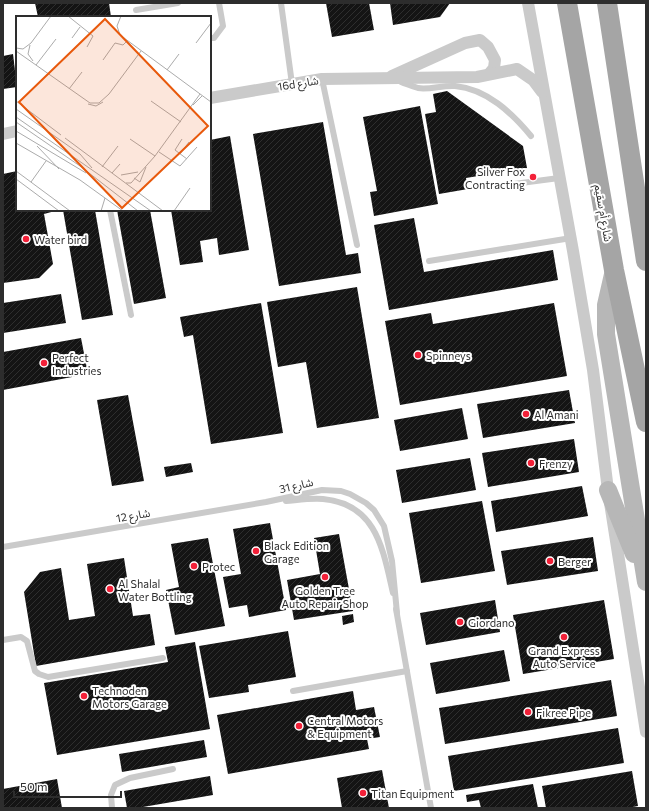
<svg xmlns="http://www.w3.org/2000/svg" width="649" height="811" font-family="Commissioner,'Noto Sans Arabic',sans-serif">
<defs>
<pattern id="building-hatch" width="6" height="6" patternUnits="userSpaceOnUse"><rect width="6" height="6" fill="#141414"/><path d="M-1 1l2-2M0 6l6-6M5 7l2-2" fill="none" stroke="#2e2e2e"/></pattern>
</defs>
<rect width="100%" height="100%" fill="#fff"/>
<g fill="url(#building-hatch)">
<path d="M35,3H109L111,17H38Z"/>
<path d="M326,3H369L374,30L332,37Z"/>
<path d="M390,3H450L440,17L393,25Z"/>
<path d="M13,54L17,87L3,89V56Z"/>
<path d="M447,91L523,146L527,168L466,178L468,189L439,194L425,114L436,112L433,94Z"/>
<path d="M420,106L438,204L374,216L370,192L377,191L363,117Z"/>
<path d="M323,122L346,255L358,253L361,273L279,286L253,134Z"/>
<path d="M230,136L249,250L219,255L217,238L200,241L203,262L180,265L171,210H210V140Z"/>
<path d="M17,171V210H55V211L44,214L53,264L39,278L3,283V174Z"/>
<path d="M63,210H95L113,315L82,320Z"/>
<path d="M117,210H150L166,298L134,304Z"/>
<path d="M414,218L424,272L553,250L558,280L389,310L374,225Z"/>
<path d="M357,287L379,418L317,428L306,362L278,367L267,302Z"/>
<path d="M61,294L66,323L3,333V303Z"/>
<path d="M261,303L283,433L211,444L193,335L184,337L180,317Z"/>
<path d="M554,303L567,376L400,405L385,321L431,313L433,324Z"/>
<path d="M81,338L88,374L3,390V352Z"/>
<path d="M569,390L575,423L483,438L477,404Z"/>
<path d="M128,395L144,481L112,486L97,400Z"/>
<path d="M462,408L468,439L400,451L394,420Z"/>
<path d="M574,439L579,472L488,487L482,453Z"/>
<path d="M470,458L476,490L402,503L396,470Z"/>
<path d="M191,463L193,472L166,477L164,467Z"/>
<path d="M582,486L588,516L496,532L491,501Z"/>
<path d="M482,501L495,571L421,583L409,513Z"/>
<path d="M270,523L286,610L249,617L247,605L229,608L223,577L241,574L233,529Z"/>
<path d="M339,534L353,611L294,620L287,580L320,574L314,538Z"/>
<path d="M593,537L598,571L507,585L501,551Z"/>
<path d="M208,538L225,626L175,635L166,590L179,587L171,544Z"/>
<path d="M124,558L133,616L150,614L155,645L36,666L24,592L40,572L61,568L69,620L95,616L87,564Z"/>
<path d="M495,600L500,632L426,645L420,613Z"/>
<path d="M604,600L614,659L523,674L513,615Z"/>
<path d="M353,614L354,622L343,625L342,616Z"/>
<path d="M288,631L296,677L248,685L249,692L209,698L199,646Z"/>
<path d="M195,642L210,729L57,755L44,683L168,662L165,647Z"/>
<path d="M504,650L510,681L436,694L430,663Z"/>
<path d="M611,680L617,716L445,744L439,708Z"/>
<path d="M353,691L356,710L374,707L380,737L367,739L369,749L228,774L217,715Z"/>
<path d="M618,728L624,763L454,791L448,756Z"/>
<path d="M204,740L207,757L122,772L119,754Z"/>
<path d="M382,770L389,808H342L337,778Z"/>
<path d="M632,771L638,806L628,808H546L542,786Z"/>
<path d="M210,776L213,795L137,808H127L124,791Z"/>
<path d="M57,779L62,808H3V789Z"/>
<path d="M533,784L538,808H481L479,800L467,802L466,795Z"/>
</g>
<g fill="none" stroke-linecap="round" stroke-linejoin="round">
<g stroke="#cacaca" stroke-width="6">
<path d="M281,3L292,84"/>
<path d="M136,10L178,3"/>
<path d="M210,38H214L223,26L219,3"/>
<path d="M322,79L357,245"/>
<path d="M401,82C406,84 412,86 418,88C429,90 443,85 455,86C487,89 512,113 531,136"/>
<path d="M490,187L559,178"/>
<path d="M110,210L131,315"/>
<path d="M429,261L571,238"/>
<path d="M286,501C298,500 311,498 323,499C377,504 383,550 393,593"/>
<path d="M3,547L266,502L322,490L341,491L350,494L366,503L374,510L384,526L392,561L397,613"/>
<path d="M396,609L431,808"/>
<path d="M3,640L21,637L27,641L35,671L39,674L48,677L163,658"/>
<path d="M293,691L407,671"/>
<path d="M112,808L111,795L115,785L130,778L173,769"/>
</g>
<g stroke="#cacaca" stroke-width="12">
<path d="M528,3L573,251L593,370L608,490L646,732"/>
<path d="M392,76L465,43L480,40L488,47L495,60L494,68L489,74"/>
<path d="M210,98L322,79L477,77L517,69L533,80L542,92"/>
<path d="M3,134L17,131"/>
</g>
<g stroke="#b7b7b7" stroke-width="18">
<path d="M614,270L606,305V334L646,582"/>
<path d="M608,490L634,554"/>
</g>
<g stroke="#a5a5a5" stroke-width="20">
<path d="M567,3L614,270L646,422"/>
<path d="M607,3L646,261"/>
</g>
</g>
<g fill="#f32038" stroke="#fff" stroke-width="1.5">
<circle cx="533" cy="177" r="4"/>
<circle cx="26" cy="239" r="4"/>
<circle cx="418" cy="355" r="4"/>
<circle cx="44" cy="363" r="4"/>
<circle cx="526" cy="414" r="4"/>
<circle cx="531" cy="463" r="4"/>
<circle cx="256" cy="551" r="4"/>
<circle cx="550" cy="561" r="4"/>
<circle cx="194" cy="566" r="4"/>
<circle cx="325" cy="577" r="4"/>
<circle cx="110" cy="589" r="4"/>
<circle cx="460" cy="622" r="4"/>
<circle cx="564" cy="637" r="4"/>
<circle cx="84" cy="696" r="4"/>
<circle cx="528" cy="712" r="4"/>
<circle cx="299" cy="726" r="4"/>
<circle cx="363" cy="793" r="4"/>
</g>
<g text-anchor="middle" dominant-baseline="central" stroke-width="4" stroke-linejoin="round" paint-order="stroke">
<g font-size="11" fill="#2d2d2d" stroke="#fff">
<text transform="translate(298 83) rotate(-9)">16d شارع</text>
<text transform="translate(604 213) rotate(80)">شارع أم سقيم</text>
<text transform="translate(296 485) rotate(-13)">شارع 31</text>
<text transform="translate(133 515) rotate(-10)">شارع 12</text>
</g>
<g font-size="11" fill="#2d2d2d" stroke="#fff" text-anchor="start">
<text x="525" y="171" text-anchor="end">Silver Fox<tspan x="525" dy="13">Contracting</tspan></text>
<text x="34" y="239">Water bird</text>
<text x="426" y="355">Spinneys</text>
<text x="52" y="357">Perfect<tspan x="52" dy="13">Industries</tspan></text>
<text x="534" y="414">Al Amani</text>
<text x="539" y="463">Frenzy</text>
<text x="264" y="545">Black Edition<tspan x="264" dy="13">Garage</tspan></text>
<text x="558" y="561">Berger</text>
<text x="202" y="566">Protec</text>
<text x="118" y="583">Al Shalal<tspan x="118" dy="13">Water Bottling</tspan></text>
<text x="325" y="590" text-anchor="middle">Golden Tree<tspan x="325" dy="13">Auto Repair Shop</tspan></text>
<text x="468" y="622">Giordano</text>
<text x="564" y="650" text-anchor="middle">Grand Express<tspan x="564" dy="13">Auto Service</tspan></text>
<text x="92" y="690">Technoden<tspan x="92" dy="13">Motors Garage</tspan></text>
<text x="536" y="712">Fikree Pipe</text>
<text x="307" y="720">Central Motors<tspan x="307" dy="13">&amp; Equipment</tspan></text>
<text x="371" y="793">Titan Equipment</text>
</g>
</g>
<g transform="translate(16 16)">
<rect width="195" height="195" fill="#fff"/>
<path fill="none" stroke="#ababab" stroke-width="1" d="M52,0L77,20L71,31M105,0L101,10L104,19L195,86M56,22L64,11M180,27L195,7M14,29L12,38L17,45M0,32L7,33L15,27L35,0M0,35L74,87H83L93,78M87,44L99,27L107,29L111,25M20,49L40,23M151,54L163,38M53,73L66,56M93,78L125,35M0,85L45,119M135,85L165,106M72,88L80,90L87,86M177,89L186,80M0,93L64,138L76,152M0,101L135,195M0,106L64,150L122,195M0,115L70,157M49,122L147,195M114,123L139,140M166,123L159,134L171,143M0,127L64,164L107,195M21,130L43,153M143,136L164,150L181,131M164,138L173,126M86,151L102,130M0,155L54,195M96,157L104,148M105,159L122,156M118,162L124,166L130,151M0,163L43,195M15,166L30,145M110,167H115L139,140L184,78M85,195L89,182M158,195L174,172"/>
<path fill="#e8590c" fill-opacity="0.15" stroke="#e8590c" stroke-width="2" d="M89,3L192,110L106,192L3,86Z"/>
<rect width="195" height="195" fill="none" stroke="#2d2d2d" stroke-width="2"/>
</g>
<rect width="649" height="811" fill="none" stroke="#2d2d2d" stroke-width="8"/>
<path d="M14 791v6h107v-6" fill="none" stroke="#2d2d2d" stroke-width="2"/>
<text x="20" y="791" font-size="12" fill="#2d2d2d" stroke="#ffffff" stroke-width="3" paint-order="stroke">50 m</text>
</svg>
